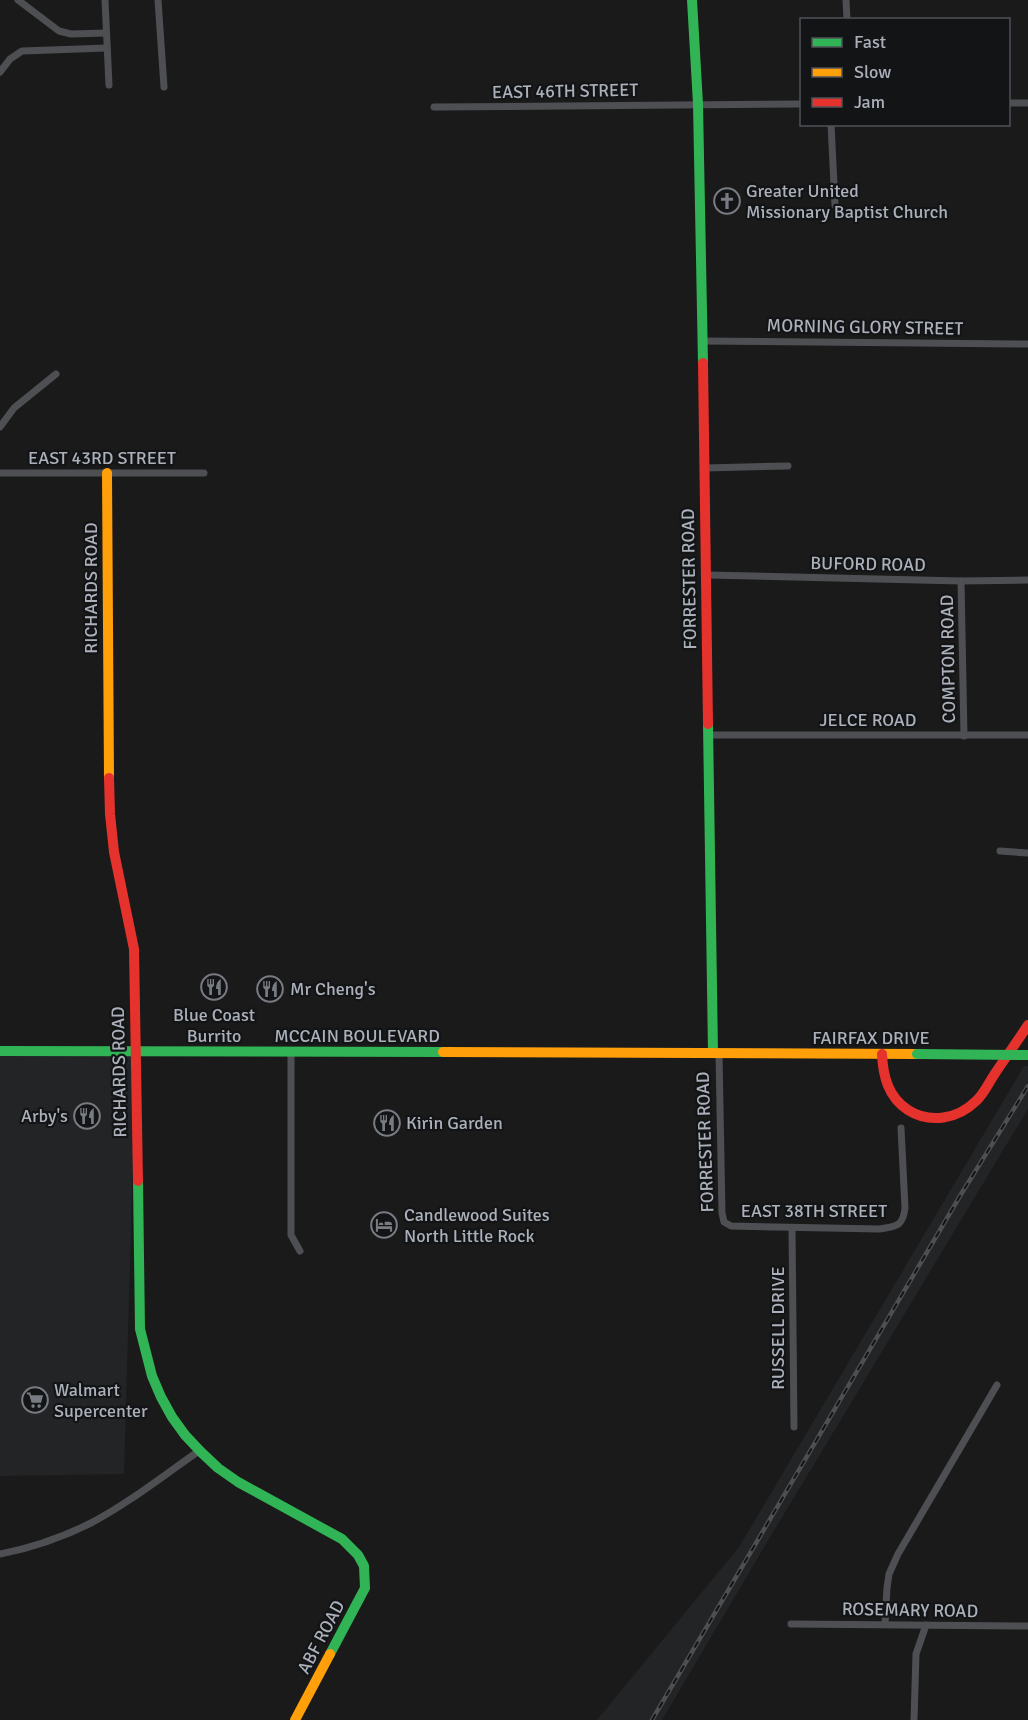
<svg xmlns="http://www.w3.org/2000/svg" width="1028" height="1720" font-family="Signika,sans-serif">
<rect width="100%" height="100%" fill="#1a1a1a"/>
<g fill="#232426">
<path d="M0,1051H136L124,1474L0,1476Z"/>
<path d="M1024,1066H1028V1109L763,1549L662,1720H597L739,1547Z"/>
</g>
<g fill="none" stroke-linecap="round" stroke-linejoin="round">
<g stroke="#4d4f53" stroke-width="7">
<path d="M18,0L59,31L71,34L106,33"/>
<path d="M105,0L109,85"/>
<path d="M158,0L164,87"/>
<path d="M846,0L847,20"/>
<path d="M0,72L10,59L22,51L107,48"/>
<path d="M1008,103H1028"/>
<path d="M434,107L802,104"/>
<path d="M831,124L835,205"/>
<path d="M703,341L1028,344"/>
<path d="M0,427L14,408L56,374"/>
<path d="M704,468L788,466"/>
<path d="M0,473H204"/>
<path d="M707,575L961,581L1028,580"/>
<path d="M961,581L964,736"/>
<path d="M708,735H1028"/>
<path d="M1000,851L1028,853"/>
<path d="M291,1053V1235L300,1251"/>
<path d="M719,1053L722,1213L724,1222L731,1226L879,1229C896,1226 903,1227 905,1208L901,1128"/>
<path d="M792,1228L794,1427"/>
<path d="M0,1554C31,1548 63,1537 91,1523C129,1503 164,1475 199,1451"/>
<path d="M791,1624L1028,1626"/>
<path d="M885,1624L887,1588L889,1574L898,1554L997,1385"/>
<path d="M914,1720L916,1654L926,1625"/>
</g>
<g stroke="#30b455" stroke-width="10">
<path d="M692,0L698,104L703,363"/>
<path d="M708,724L713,1053"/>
<path d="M0,1051L443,1052"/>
<path d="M138,1181L140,1329L152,1376L161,1397L172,1417L185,1435L201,1452L218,1468L238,1482L342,1539L358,1555L364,1566L365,1588L330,1654"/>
</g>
<g stroke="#ff9f0a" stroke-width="10">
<path d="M107,473L109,778"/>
<path d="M443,1052L917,1054"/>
<path d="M295,1720L330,1654"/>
</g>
<g stroke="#e5322d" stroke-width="10">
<path d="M703,363L708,724"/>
<path d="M109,778L110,814L114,852L134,949L138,1181"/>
<path d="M882,1054C883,1076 888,1097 908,1110C930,1124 958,1119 976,1101C984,1094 988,1084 994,1075C1005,1058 1017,1042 1028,1025"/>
</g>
<g stroke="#4e4f51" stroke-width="4.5">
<path id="rail" d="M652,1720L960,1196L1028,1086"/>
</g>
<use href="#rail" stroke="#131416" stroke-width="2" stroke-dasharray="7" stroke-linecap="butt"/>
<path stroke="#30b455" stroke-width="10" d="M917,1054L1028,1055"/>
</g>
<defs>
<g id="church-ring" transform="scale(1.35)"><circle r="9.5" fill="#131416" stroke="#787c82" stroke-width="1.5"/><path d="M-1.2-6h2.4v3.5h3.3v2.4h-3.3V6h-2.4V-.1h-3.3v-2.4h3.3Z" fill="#787c82"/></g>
<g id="restaurant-ring" transform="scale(1.35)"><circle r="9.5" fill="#131416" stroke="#787c82" stroke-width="1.5"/><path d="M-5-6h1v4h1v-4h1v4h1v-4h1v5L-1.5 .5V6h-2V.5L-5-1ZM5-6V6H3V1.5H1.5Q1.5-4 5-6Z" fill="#787c82"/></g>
<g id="hotel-ring" transform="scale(1.35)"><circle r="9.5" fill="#131416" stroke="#787c82" stroke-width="1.5"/><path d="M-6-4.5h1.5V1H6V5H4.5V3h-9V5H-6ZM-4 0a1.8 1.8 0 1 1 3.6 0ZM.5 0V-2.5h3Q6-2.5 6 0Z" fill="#787c82"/></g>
<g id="supermarket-ring" transform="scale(1.35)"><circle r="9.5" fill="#131416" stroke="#787c82" stroke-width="1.5"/><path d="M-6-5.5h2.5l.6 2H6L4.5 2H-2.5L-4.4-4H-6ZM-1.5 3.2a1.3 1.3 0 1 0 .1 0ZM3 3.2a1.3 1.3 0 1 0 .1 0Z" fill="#787c82"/></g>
</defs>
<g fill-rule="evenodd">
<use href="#church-ring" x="727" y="201"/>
<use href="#restaurant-ring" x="214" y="987"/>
<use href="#restaurant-ring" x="270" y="989"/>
<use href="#restaurant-ring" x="87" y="1116"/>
<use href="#restaurant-ring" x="387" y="1123"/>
<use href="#hotel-ring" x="384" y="1225"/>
<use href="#supermarket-ring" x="35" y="1400"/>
</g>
<g text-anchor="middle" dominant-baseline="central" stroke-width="4.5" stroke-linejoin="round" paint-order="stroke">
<g font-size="18" fill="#abb0ba" stroke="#131416">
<text transform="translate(565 91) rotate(-1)">EAST 46TH STREET</text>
<text transform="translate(865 327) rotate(1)">MORNING GLORY STREET</text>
<text x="102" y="458">EAST 43RD STREET</text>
<text transform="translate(868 564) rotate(1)">BUFORD ROAD</text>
<text transform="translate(689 579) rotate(-91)">FORRESTER ROAD</text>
<text transform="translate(91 588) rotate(-90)">RICHARDS ROAD</text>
<text transform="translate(948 659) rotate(-91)">COMPTON ROAD</text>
<text x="868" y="720">JELCE ROAD</text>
<text x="357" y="1036">MCCAIN BOULEVARD</text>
<text x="871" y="1038">FAIRFAX DRIVE</text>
<text transform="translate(119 1072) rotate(-91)">RICHARDS ROAD</text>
<text transform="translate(705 1142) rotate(-92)">FORRESTER ROAD</text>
<text x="814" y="1211">EAST 38TH STREET</text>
<text transform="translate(778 1328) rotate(-90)">RUSSELL DRIVE</text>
<text transform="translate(910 1610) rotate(1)">ROSEMARY ROAD</text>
<text transform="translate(321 1637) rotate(-62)">ABF ROAD</text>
</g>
<g font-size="18" fill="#abb0ba" stroke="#131416" text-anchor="start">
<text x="746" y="191">Greater United<tspan x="746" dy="21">Missionary Baptist Church</tspan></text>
<text x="290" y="989">Mr Cheng's</text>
<text x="214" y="1015" text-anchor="middle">Blue Coast<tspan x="214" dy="21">Burrito</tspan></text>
<text x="68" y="1116" text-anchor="end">Arby's</text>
<text x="406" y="1123">Kirin Garden</text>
<text x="404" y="1215">Candlewood Suites<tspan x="404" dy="21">North Little Rock</tspan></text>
<text x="54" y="1390">Walmart<tspan x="54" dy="21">Supercenter</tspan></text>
</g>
</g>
<rect x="800" y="18" width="210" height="108" fill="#131416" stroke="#505258" stroke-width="1.5"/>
<rect x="812" y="38" width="30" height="9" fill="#30b455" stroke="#505258" stroke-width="1.5"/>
<text x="854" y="48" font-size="18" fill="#abb0ba">Fast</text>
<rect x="812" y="68" width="30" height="9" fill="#ff9f0a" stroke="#505258" stroke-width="1.5"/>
<text x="854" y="78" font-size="18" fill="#abb0ba">Slow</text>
<rect x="812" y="98" width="30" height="9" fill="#e5322d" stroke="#505258" stroke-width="1.5"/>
<text x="854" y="108" font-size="18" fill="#abb0ba">Jam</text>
</svg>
